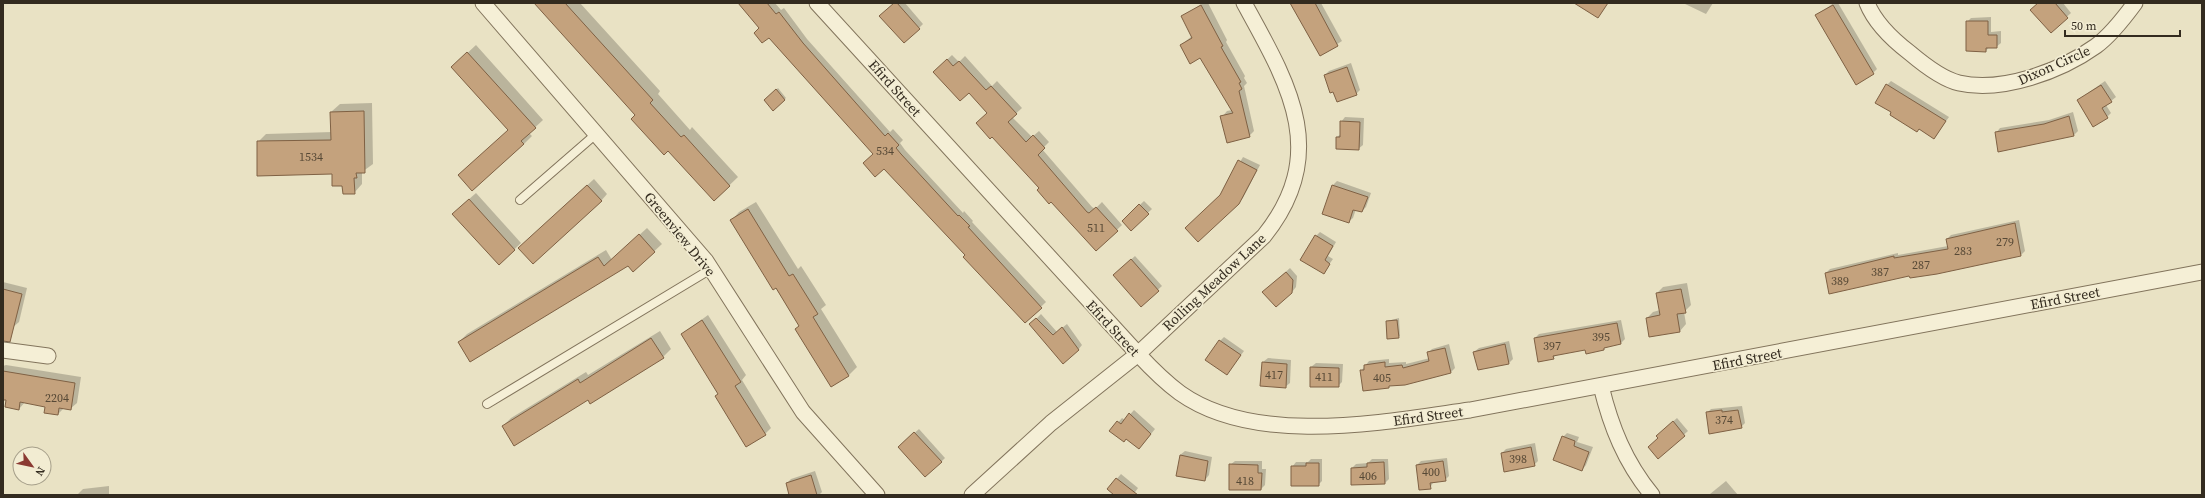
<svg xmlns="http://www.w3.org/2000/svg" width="2205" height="498" font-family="'Source Serif 4',serif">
<rect width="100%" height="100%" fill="#e9e2c4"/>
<g fill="#0003">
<path d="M535,3H580L660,91L658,94L690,130L692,127L738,177L714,200Z"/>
<path d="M739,3H775L781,10L784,8L807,39L890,132L893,129L903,140L900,143L905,150L963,213L964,211L973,221L972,222L1046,302L1025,322Z"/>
<path d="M895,3H905L923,24L919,28Z"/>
<path d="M1203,3H1208L1227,40L1226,42L1245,76L1244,78L1247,83L1244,86L1254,131L1249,136L1222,117L1227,111L1232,110L1201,57L1181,45L1192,36L1182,17Z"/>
<path d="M1290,3H1321L1342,41L1320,55Z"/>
<path d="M1683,3H1713L1706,14Z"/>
<path d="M1834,3H1838L1877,69L1873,73L1816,15Z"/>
<path d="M2038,3H2063L2071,13L2051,31Z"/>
<path d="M1991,17V32L2001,31V43L1996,47H1989L1986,51L1967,22L1971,18Z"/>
<path d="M476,45L543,120L529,133L532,136L524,144L509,130L461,59Z"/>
<path d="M952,55L959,62L965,56L992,86L997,81L1022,108L1012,117L1032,137L1039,131L1049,142L1042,149L1092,207L1095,209L1102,202L1122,225L1097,249L1040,188L988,112L969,91L934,72Z"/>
<path d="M1351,63L1360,90L1356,94L1325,75L1329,71Z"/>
<path d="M1891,81L1949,117L1934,138L1893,112L1887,85Z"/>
<path d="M2105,81L2116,97L2106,105L2111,113L2107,117L2078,100Z"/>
<path d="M778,88L786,98L773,109L765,100Z"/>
<path d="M372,103L373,164L362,172V184L354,193L333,173L258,142L266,134L332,132L331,112L340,104Z"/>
<path d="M2073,112L2078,131L2074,135L1996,133L2000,128L2049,120Z"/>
<path d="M1345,117L1364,118L1363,145L1358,149L1337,137L1341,134V122Z"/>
<path d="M1243,157L1260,165L1243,198L1198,241L1221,195Z"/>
<path d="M594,179L607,194L601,201L526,242Z"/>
<path d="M1337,181L1371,193L1366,207L1362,211L1356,209L1353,218L1348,222L1333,185Z"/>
<path d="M476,193L521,243L499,264L460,207Z"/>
<path d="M1144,201L1152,209L1131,229L1123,221Z"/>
<path d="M756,202L798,269L801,266L826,305L821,309L857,367L849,375L832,386L796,329L800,325L731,221L739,212Z"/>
<path d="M2019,220L2025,251L2021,255L1910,274L1826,273L1830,269L1898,253V255L1948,246L1947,239L1951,235Z"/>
<path d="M647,228L662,244L633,271L628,265L459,342L467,334L606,250L612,260Z"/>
<path d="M1320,232L1336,242L1328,256L1333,259L1323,273L1316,236Z"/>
<path d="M1135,256L1162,286L1141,305L1118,271Z"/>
<path d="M1290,268L1297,276L1296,287L1292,292L1268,288Z"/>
<path d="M3,282L27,288L19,322L12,328L3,326Z"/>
<path d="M1687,283L1691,305L1684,312L1686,324L1680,331L1647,318L1653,312L1660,310L1657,293L1663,287Z"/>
<path d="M1041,314L1057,332L1067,324L1082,345L1078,350L1030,325Z"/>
<path d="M708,315L746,375L742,380L771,428L765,434L719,393L682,334Z"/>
<path d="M1399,318L1400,336L1398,337L1387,321Z"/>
<path d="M1621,320L1625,339L1621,343L1606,346L1603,349H1586L1556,355L1553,358L1535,338L1539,334Z"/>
<path d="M660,331L671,349L663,357L588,399L503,426L511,418L586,372L588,375Z"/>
<path d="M1224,337L1244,351L1227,374L1220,341Z"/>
<path d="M1509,341L1513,359L1509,363L1492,367L1474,352L1479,348Z"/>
<path d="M1449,344L1455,368L1451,372L1405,384L1391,385L1388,387L1361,371L1369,361L1389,359V363L1406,362V364L1430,358L1428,353L1432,349Z"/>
<path d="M1268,358L1291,360L1290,383L1285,387L1263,362Z"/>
<path d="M1316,363L1343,364L1342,382L1338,386L1311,367Z"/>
<path d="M6,365L81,377L77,403L70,409L64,408L58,414L46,406L25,402L19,409L7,399L3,398V366Z"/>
<path d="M1742,406L1745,423L1741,427L1707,413L1711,409Z"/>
<path d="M1134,410L1155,429L1143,444L1111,431L1122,418L1125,420Z"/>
<path d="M1677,418L1688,431L1658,458L1661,432Z"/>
<path d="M919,429L945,458L941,462L903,443Z"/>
<path d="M1567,433L1579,437L1577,442L1593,447L1586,465L1582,470L1563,437Z"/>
<path d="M1535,443L1538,461L1534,465L1502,453L1506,449Z"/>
<path d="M1185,451L1212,457L1209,475L1205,480L1180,455Z"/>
<path d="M1447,458L1449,476L1445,480L1434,481L1430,488L1417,465L1421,461Z"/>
<path d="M1311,459H1322V481L1318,485L1292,467L1296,462H1308Z"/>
<path d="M1372,459H1388L1389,479L1385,483L1352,468L1356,464L1368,463Z"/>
<path d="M1235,461H1262V469H1266L1265,485L1261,489L1230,465Z"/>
<path d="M815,471L822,492L819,495H790L787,483L791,479Z"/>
<path d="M1121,474L1138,488L1133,495H1116L1108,489Z"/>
<path d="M1726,481L1738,495H1710V494Z"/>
<path d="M109,486V495H77L83,489Z"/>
</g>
<g fill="#c4a27d" stroke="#7f6144">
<path d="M534,3H565L653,100L650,103L681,137L684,135L730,186L714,201L668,151L664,155L631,119L635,115Z"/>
<path d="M738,3H767L776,14L779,12L803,43L885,136L888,133L899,145L896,148L901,154L958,216L959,215L970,226L968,227L1042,308L1025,323L963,257L965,255L884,169L875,177L863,163L873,154L769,38L762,43L754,33L759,28Z"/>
<path d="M894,3H897L920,29L904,43L879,16Z"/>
<path d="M1290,3H1315L1338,46L1320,56Z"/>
<path d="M1574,3H1608L1598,18Z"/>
<path d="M2038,3H2055L2068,18L2051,33L2030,10Z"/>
<path d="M1201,5L1223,46L1221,47L1241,82L1239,83L1242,89L1239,91L1250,137L1227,143L1220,116L1233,113L1200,58L1190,64L1180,45L1192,38L1181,16Z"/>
<path d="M1833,5L1874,74L1856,85L1815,15Z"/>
<path d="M1966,21H1988V35H1997V48H1986V52L1966,51Z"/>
<path d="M467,52L536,128L521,141L524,144L472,191L458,175L508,130L451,67Z"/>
<path d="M947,59L953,66L959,61L986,90L991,86L1017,114L1008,122L1026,142L1033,135L1045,148L1038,155L1087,212L1089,213L1096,207L1118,231L1096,251L1051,202L1049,204L1037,190L1039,188L992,137L990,139L976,123L987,113L969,93L960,101L933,72Z"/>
<path d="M1347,67L1357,95L1337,102L1333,92L1330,93L1324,75Z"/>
<path d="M1886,84L1946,121L1934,139L1919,129L1917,132L1890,115L1891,112L1875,103Z"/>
<path d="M2101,85L2112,102L2102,108L2108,118L2093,127L2077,100Z"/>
<path d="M776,89L785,100L773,111L764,100Z"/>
<path d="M364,111L365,173H356L357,178H354L355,194H343L342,186H332V174L257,176V141L331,140L330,112Z"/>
<path d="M2069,116L2074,136L1998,152L1995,132L2044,124Z"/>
<path d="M1340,121L1360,122L1359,150L1336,149V137H1340Z"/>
<path d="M1238,160L1257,170L1239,204L1198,242L1185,228L1220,195Z"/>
<path d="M587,185L602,201L533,264L518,248Z"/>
<path d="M1332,185L1368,197L1362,212L1353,210L1349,223L1322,214Z"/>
<path d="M469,199L515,250L499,265L452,214Z"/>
<path d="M1139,204L1149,214L1131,231L1122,221Z"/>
<path d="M748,209L789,276L793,274L818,314L813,317L849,376L831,387L795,329L799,326L776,288L773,290L730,220Z"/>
<path d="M2015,223L2021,256L1937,274L1910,278L1909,276L1829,294L1825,273L1894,256V258L1948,249L1946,239Z"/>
<path d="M639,234L655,252L633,272L628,266L470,362L458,342L598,257L604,266Z"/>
<path d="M1315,235L1333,246L1325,260L1330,264L1324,274L1300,260Z"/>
<path d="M1131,259L1159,291L1141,307L1113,275Z"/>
<path d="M1286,272L1293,280L1292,293L1276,307L1262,292Z"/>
<path d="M3,289L22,294L10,342L3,341Z"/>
<path d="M1681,289L1686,313L1677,314L1680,332L1649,337L1646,318L1660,315L1656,293Z"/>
<path d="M1036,318L1053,335L1062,327L1079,350L1063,364L1029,324Z"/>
<path d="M702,320L741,382L735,386L766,435L746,447L715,396L718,394L681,334Z"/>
<path d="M1397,320L1399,338L1387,339L1386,321Z"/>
<path d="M1617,323L1621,344L1604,348V350L1586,354L1585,350L1553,356L1554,359L1538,362L1534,338Z"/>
<path d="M651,338L664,358L590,404L588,400L514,446L502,426L578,379L580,383Z"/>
<path d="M1219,340L1241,355L1227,375L1205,360Z"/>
<path d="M1505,344L1509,364L1478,370L1473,352Z"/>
<path d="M1445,348L1451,373L1405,385L1389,386V388L1363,391L1360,370H1364V365L1385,362V367L1402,365L1403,368L1429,361L1427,352Z"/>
<path d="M1262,362L1287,364L1286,388L1260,386Z"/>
<path d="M1310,367L1339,368V387H1310Z"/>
<path d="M3,371L75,383L71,410L59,408L58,415L44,413L45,407L20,402L19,410L5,407L6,400H3Z"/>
<path d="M1722,410V412L1738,410L1742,428L1709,434L1706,412Z"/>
<path d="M1129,413L1151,434L1139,449L1126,439L1124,442L1109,431L1117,421L1121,424Z"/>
<path d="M1673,421L1685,436L1658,459L1648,447L1658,438L1656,436Z"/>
<path d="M914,432L942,462L925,477L898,447Z"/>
<path d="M1562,436L1575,441L1574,446L1589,452L1582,471L1553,460Z"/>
<path d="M1531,447L1535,466L1504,472L1501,453Z"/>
<path d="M1180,455L1208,461L1205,481L1176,476Z"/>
<path d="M1443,461L1446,481L1430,483L1431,489L1419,490L1416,465Z"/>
<path d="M1384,462L1385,484L1351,485V468L1367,467V463Z"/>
<path d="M1306,463H1319V486H1291V466H1306Z"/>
<path d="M1229,464L1258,465V473H1262L1261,490H1229Z"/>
<path d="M811,475L817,495H789L786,483Z"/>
<path d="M1116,478L1138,495H1114L1107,489Z"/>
</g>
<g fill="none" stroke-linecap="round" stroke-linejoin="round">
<g stroke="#82745c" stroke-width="10">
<g id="lane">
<path d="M520,200L596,134"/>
<path d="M487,404L711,269"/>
</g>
</g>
<g stroke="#82745c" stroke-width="17">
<g id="street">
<path d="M483,3L706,261L803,412L877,495"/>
<path d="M817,3L1138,354C1151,368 1165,382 1180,393C1256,447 1384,422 1470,410L2202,272"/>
<path d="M1867,3C1875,23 1893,40 1910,53C1923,64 1942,79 1959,83C2002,93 2061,71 2096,46C2111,35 2124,18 2135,3"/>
<path d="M3,350L48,356"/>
<path d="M1601,386C1611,427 1625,462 1652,495"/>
<path d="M972,495L1051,423L1138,354L1264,236C1331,153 1288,83 1244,3"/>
</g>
</g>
<use href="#lane" stroke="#f5efd6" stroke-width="8"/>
<use href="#street" stroke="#f5efd6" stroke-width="15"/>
</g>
<g text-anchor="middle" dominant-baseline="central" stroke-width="3.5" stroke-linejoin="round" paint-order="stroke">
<g font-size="12" fill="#574936">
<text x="885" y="151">534</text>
<text x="311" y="157">1534</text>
<text x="1096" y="228">511</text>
<text x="2005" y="242">279</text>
<text x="1963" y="251">283</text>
<text x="1921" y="265">287</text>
<text x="1880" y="272">387</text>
<text x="1840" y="281">389</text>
<text x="1601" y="337">395</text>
<text x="1552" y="346">397</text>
<text x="1274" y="375">417</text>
<text x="1324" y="377">411</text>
<text x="1382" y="378">405</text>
<text x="57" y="398">2204</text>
<text x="1724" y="420">374</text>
<text x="1518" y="459">398</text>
<text x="1431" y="472">400</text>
<text x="1368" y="476">406</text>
<text x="1245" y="481">418</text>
</g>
<g font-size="14" fill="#332b1f" stroke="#f2ecd2">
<text transform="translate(2054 65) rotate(-24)">Dixon Circle</text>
<text transform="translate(895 88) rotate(48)">Efird Street</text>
<text transform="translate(680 234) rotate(51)">Greenview Drive</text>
<text transform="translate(1214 282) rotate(-43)">Rolling Meadow Lane</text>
<text transform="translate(2065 298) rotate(-11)">Efird Street</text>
<text transform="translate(1113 328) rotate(47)">Efird Street</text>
<text transform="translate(1747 359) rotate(-11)">Efird Street</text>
<text transform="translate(1428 416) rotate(-8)">Efird Street</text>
</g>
</g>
<rect width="2205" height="498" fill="none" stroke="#332b1f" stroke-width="8"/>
<g transform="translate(32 466) rotate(123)"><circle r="19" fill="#f2ecd2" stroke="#a69f8a"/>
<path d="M0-3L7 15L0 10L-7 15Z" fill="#8b3a32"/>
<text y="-6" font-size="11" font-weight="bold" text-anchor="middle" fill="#332b1f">N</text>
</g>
<path d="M2065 30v6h115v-6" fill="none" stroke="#332b1f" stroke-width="2"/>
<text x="2071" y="30" font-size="12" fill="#332b1f" stroke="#f2ecd2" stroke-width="3" paint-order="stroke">50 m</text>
</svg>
